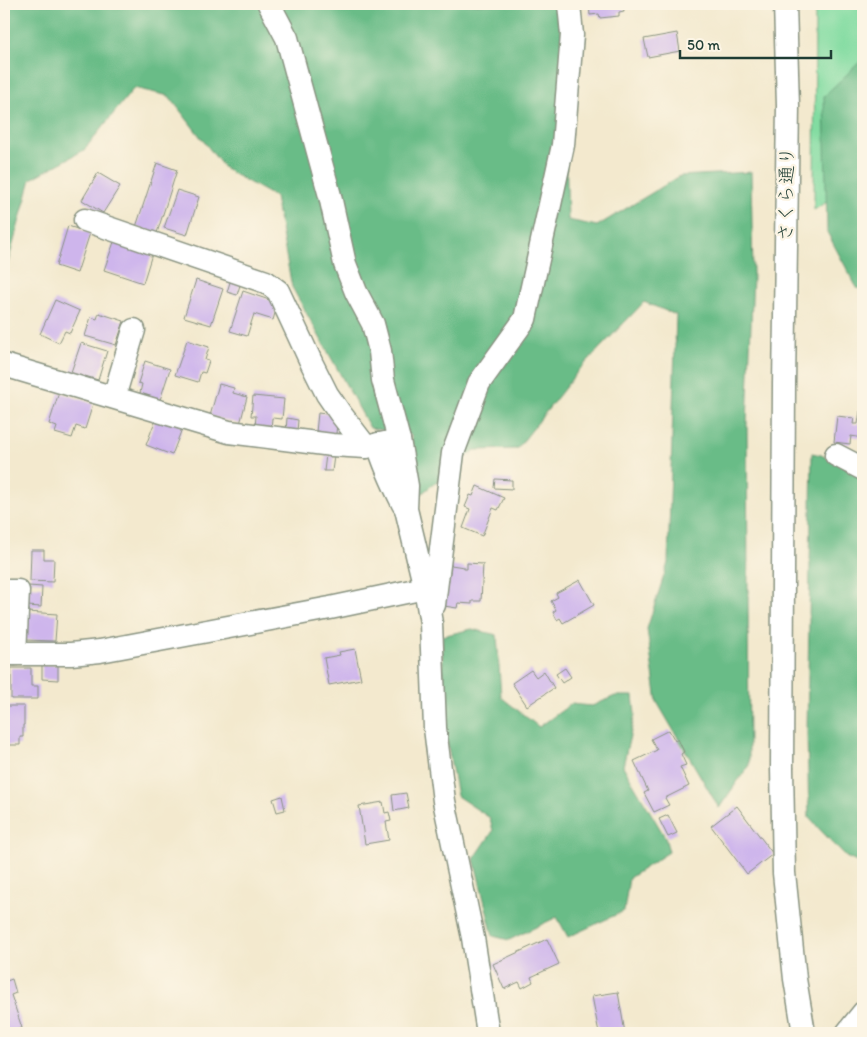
<svg xmlns="http://www.w3.org/2000/svg" width="867" height="1037" font-family="Itim,'Klee One',sans-serif">
<rect width="100%" height="100%" fill="#fcf5e5"/>
<filter id="ink" filterUnits="userSpaceOnUse"><feTurbulence type="fractalNoise" baseFrequency=".02" numOctaves="2"/><feDisplacementMap in="SourceGraphic" scale="10" xChannelSelector="R" yChannelSelector="G"/><feConvolveMatrix kernelMatrix="1 2 1 2 8 2 1 2 1" color-interpolation-filters="sRGB"/></filter>
<filter id="wash" filterUnits="userSpaceOnUse"><feTurbulence type="fractalNoise" baseFrequency=".0096" numOctaves="4" result="noise"/><feDisplacementMap in="SourceGraphic" scale="20" xChannelSelector="R" yChannelSelector="G"/><feGaussianBlur stdDeviation="1.12" result="paint"/><feColorMatrix in="noise" values="0 0 0 0 0 0 0 0 0 0 0 0 0 0 0 0 0 1.4 0 .05"/><feComposite in="paint" operator="in"/></filter>
<g filter="url(#wash)">
<rect width="100%" height="100%" fill="#f3e9ce"/>
<path fill="#82dca1" stroke="#508c6a" d="M815,4H863V179L814,210Z"/>
<g fill="#69bc87" stroke="#447c5e">
<path d="M4,4H558L563,49L568,220L597,226L680,176L751,172L753,275L747,423L749,765L719,808L657,702L647,629L668,563L676,315L644,302L578,371L517,449L475,450L420,495L411,435L370,428L292,287L275,197L225,169L169,96L134,88L84,150L31,179L4,277Z"/>
<path d="M863,59V290L857,288L827,232L824,96Z"/>
<path d="M812,453L821,455L863,476V865L846,857L809,818L807,732Z"/>
<path d="M472,629L497,635L501,697L539,727L571,704L592,706L615,696H633L635,714L623,766L665,837L669,852L629,878L624,911L568,937L557,917L509,940L493,936L474,859L493,831L490,818L457,796L444,725L442,636Z"/>
</g>
<g id="blocks">
<g fill="#ceb5ec">
<path d="M589,4H623L624,11L619,12V16L600,18L599,14L590,15Z"/>
<path d="M677,33L680,51L648,57L644,39Z"/>
<path d="M157,163L177,170L157,233L136,227Z"/>
<path d="M98,173L120,186L103,213L82,200Z"/>
<path d="M177,190L199,197L187,235L164,228Z"/>
<path d="M68,226L90,233L77,273L56,266Z"/>
<path d="M114,242L152,254L143,283L104,270Z"/>
<path d="M231,279L241,282L237,295L227,292Z"/>
<path d="M196,280L223,289L211,325L184,317Z"/>
<path d="M243,291L278,303L273,320L254,314L247,336L230,331Z"/>
<path d="M55,300L80,311L70,333L65,331L59,343L40,334Z"/>
<path d="M99,313L124,321L116,345L85,336L91,317L97,319Z"/>
<path d="M187,340L209,347L205,360L209,361L205,373L201,372L198,382L175,375Z"/>
<path d="M81,343L107,351L98,380L85,376L84,380L70,375Z"/>
<path d="M145,361L170,369L160,400L140,393L142,384L138,383Z"/>
<path d="M219,384L234,388L233,393L247,397L240,424L210,416Z"/>
<path d="M59,392L93,404L85,429L76,426L72,438L55,433L57,427L49,424Z"/>
<path d="M253,396L284,399L282,419L272,418L271,429L255,427L256,416H251Z"/>
<path d="M860,411H863V438L851,436L850,444L834,442L837,416L854,418L853,424H858Z"/>
<path d="M318,413L335,415L337,422L336,434L316,432Z"/>
<path d="M157,416L183,426L172,455L146,445Z"/>
<path d="M287,418L298,420L297,432L286,431Z"/>
<path d="M326,455L334,456L332,471H324Z"/>
<path d="M495,479L512,480V489L494,488Z"/>
<path d="M477,486L504,498L498,510L493,508L482,536L463,528L470,509L465,507L470,495L473,496Z"/>
<path d="M31,550H44V559H54L53,582L30,581Z"/>
<path d="M467,563L483,564L481,601H472V604L458,603L457,608L444,606L451,565L464,567V569H467Z"/>
<path d="M580,580L594,605L563,623L560,618L557,620L553,612L556,610L551,601L558,597L556,593Z"/>
<path d="M29,586L42,587L41,607L28,606Z"/>
<path d="M27,612L57,614L55,641L25,640Z"/>
<path d="M355,649L361,679L329,685L324,658L340,655L339,652Z"/>
<path d="M42,665H58V680L42,679Z"/>
<path d="M11,668H31V686H38V699H11Z"/>
<path d="M565,668L571,677L562,683L556,674Z"/>
<path d="M531,670L536,677L544,671L554,688L527,706L512,683Z"/>
<path d="M4,706H24V725H23V737H20V745H4Z"/>
<path d="M669,730L675,741L678,739L684,752L681,754L686,765L680,767L689,786L665,798L669,805L654,812L644,793L648,791L634,761L657,750L651,739Z"/>
<path d="M406,793L409,808L394,811L392,795Z"/>
<path d="M282,796L285,810L277,812L273,799Z"/>
<path d="M383,802L385,813L389,812L391,821L386,822L389,840L365,844L359,806Z"/>
<path d="M737,806L773,854L747,874L711,826Z"/>
<path d="M668,815L677,833L668,837L659,819Z"/>
<path d="M547,939L559,964L531,977L533,982L522,988L519,982L504,989L493,964Z"/>
<path d="M12,979L16,993L11,995L22,1028L6,1033L4,1025V982Z"/>
<path d="M618,992L625,1033H599L592,996Z"/>
</g>
</g>
</g>
<g filter="url(#ink)">
<use href="#blocks" fill-opacity="0" stroke="#899381" stroke-width="1"/>
<g fill="none" stroke-linecap="round" stroke-linejoin="round">
<g stroke="#899381" stroke-width="25">
<g id="minor">
<path d="M269,4L287,38L330,196L345,264L356,292L373,324L380,351L383,380L399,440L407,486L406,509L425,588L431,623L435,728L444,801L473,938L488,1033"/>
<path d="M785,4L788,106L784,385L782,768L784,873L795,979L804,1033"/>
<path d="M85,220L266,282L278,291L312,364L327,394L340,413L366,447"/>
<path d="M4,365L229,432L332,445L366,447L399,440"/>
<path d="M114,397L134,330"/>
<path d="M378,444C384,465 393,484 403,504"/>
<path d="M836,455L863,469"/>
<path d="M4,591H18L15,654"/>
<path d="M434,605L453,453L479,383L525,319L563,145L572,35L569,4"/>
<path d="M4,654H71L100,651L330,608L425,588"/>
<path d="M847,1033L863,1013"/>
</g>
</g>
<use href="#minor" stroke="#fff" stroke-width="22"/>
</g>
</g>
<g text-anchor="middle" dominant-baseline="central" stroke-width="5" stroke-linejoin="round" paint-order="stroke">
<g font-size="19" fill="#1f3d34" stroke="#fcf5e5">
<text transform="translate(786 194) rotate(-89)">さくら通り</text>
</g>
</g>
<rect width="867" height="1037" fill="none" stroke="#fcf5e5" stroke-width="20"/>
<path d="M680 50v8h151v-8" fill="none" stroke="#1f3d34" stroke-width="2.5"/>
<text x="687" y="50" font-size="15" fill="#1f3d34" stroke="#fcf5e5" stroke-width="4" paint-order="stroke">50 m</text>
</svg>
